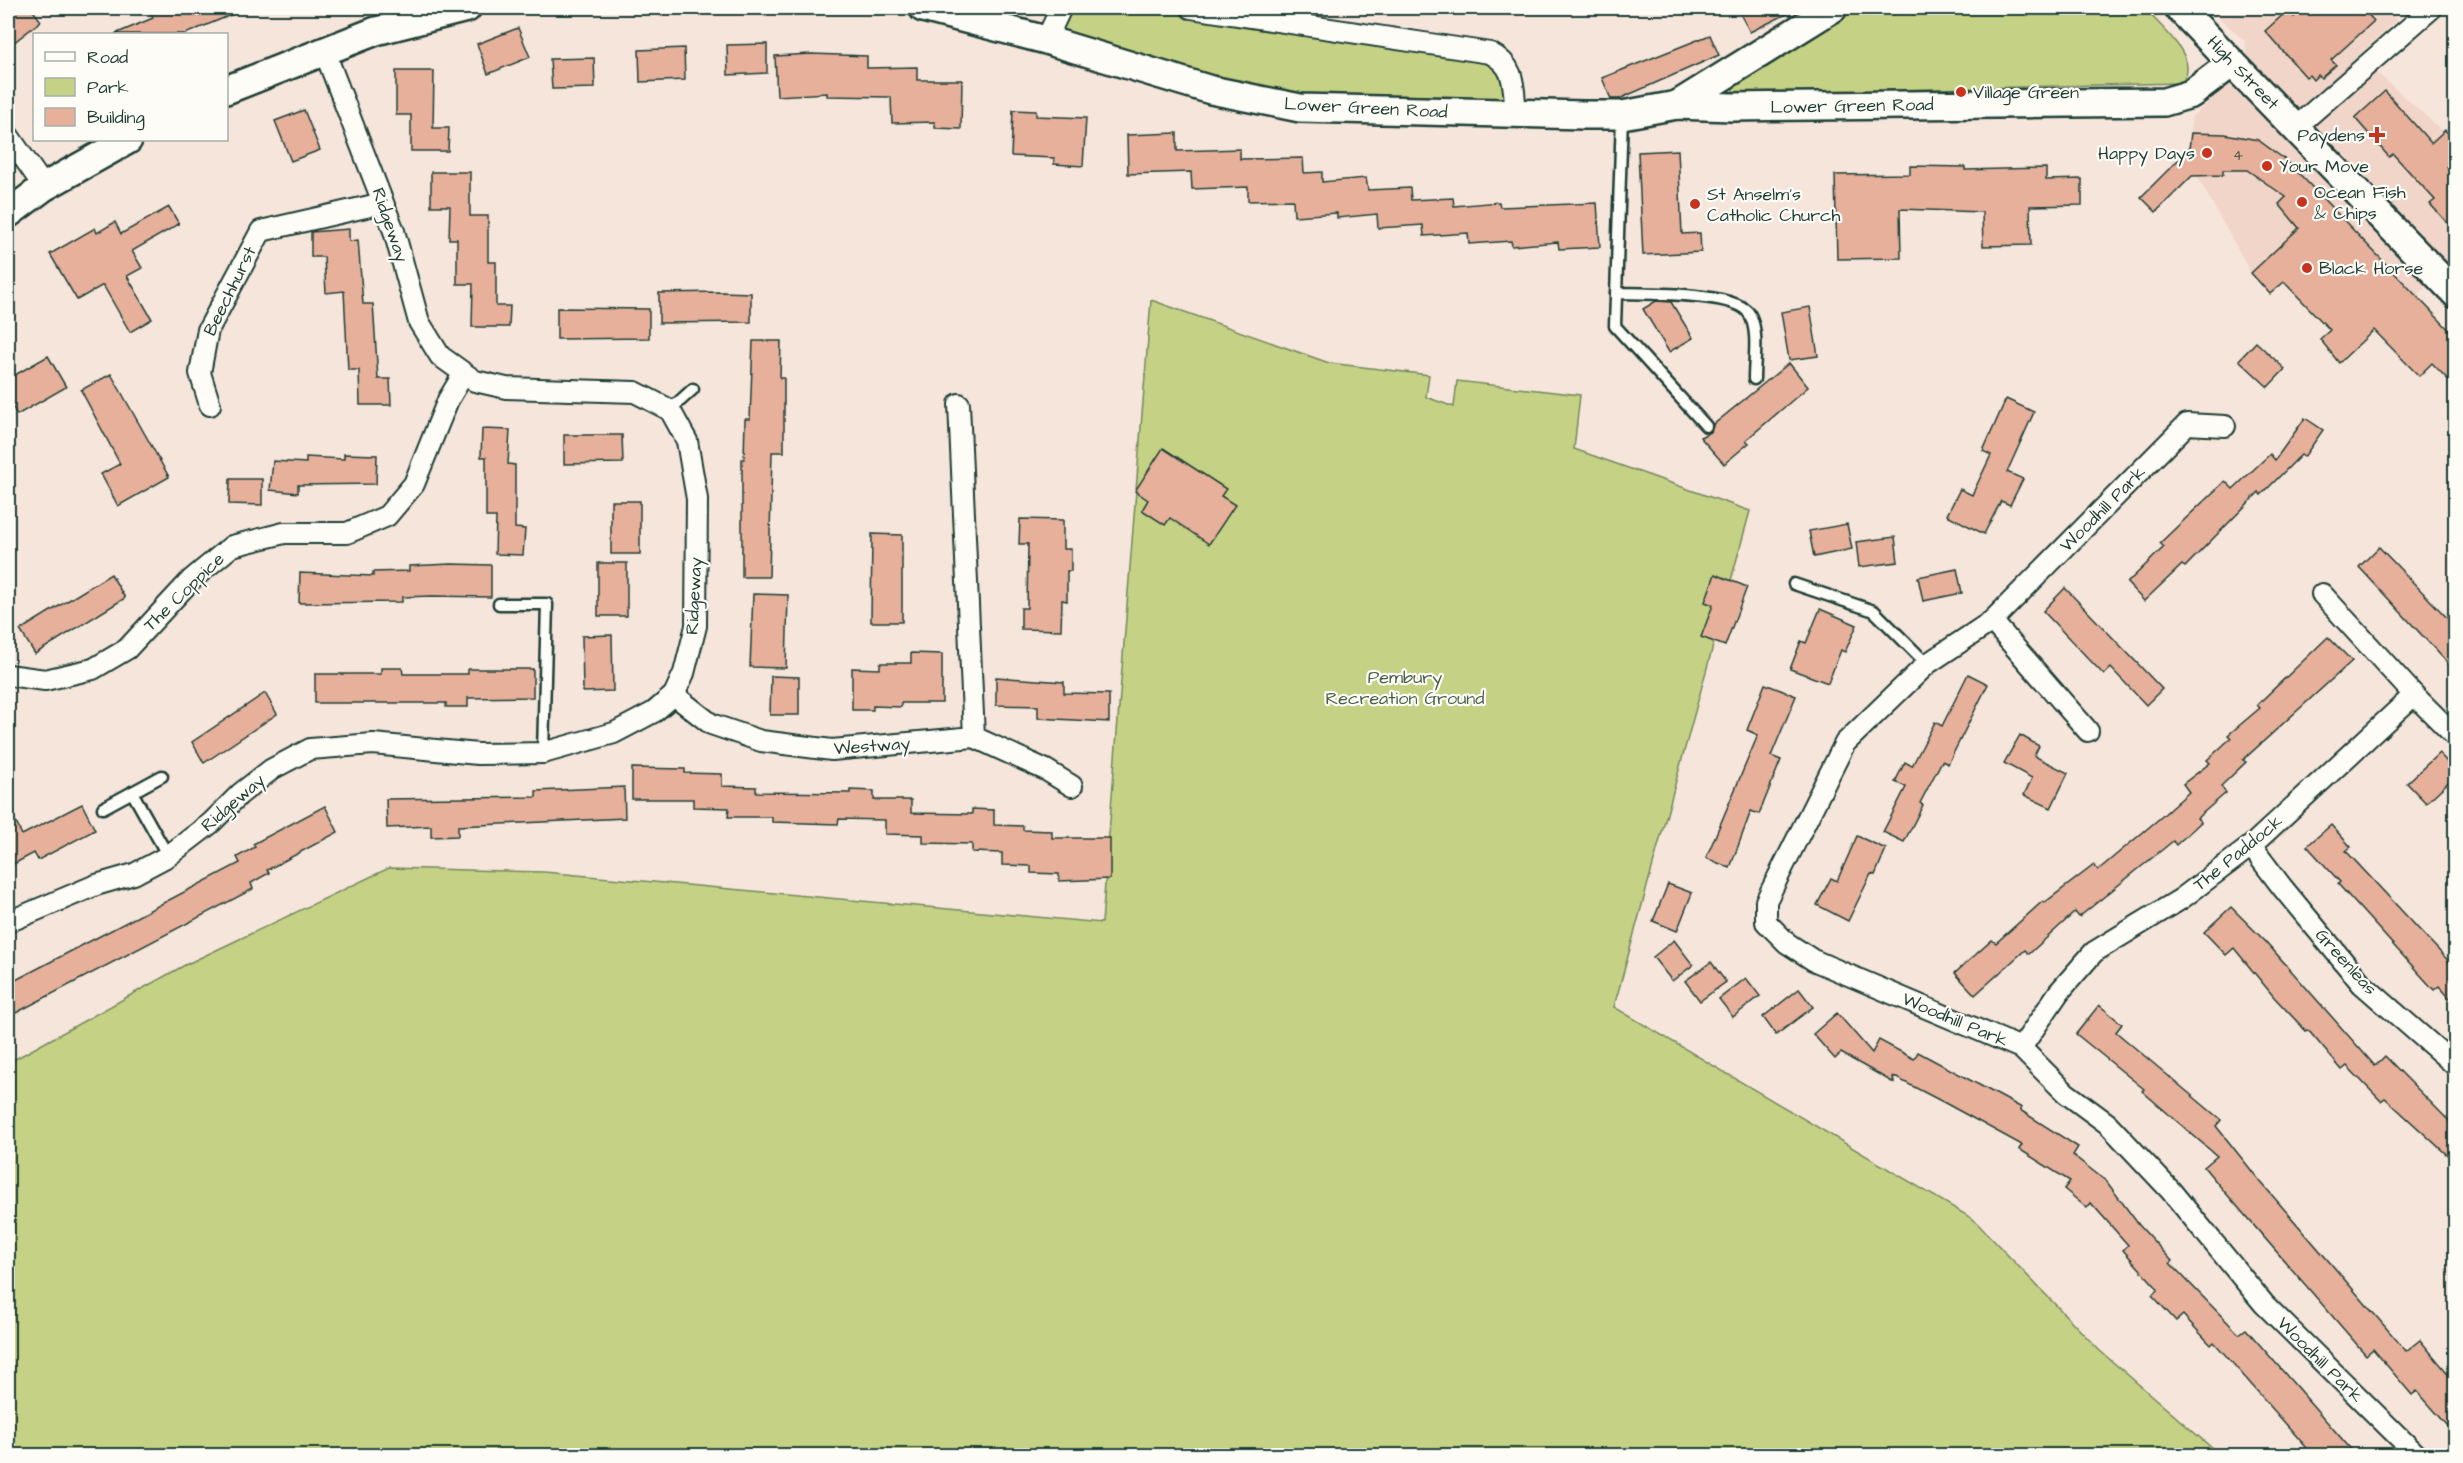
<svg xmlns="http://www.w3.org/2000/svg" width="2463" height="1463" font-family="'Architects Daughter',sans-serif">
<rect width="100%" height="100%" fill="#f6e5db"/>
<filter id="ink" filterUnits="userSpaceOnUse"><feTurbulence type="fractalNoise" baseFrequency=".0167" numOctaves="2"/><feDisplacementMap in="SourceGraphic" scale="12" xChannelSelector="R" yChannelSelector="G"/><feConvolveMatrix kernelMatrix="1 2 1 2 8 2 1 2 1" color-interpolation-filters="sRGB"/></filter>
<g filter="url(#ink)">
<path fill="#f1d5c8" d="M2208,8H2385L2397,20L2358,56L2455,142V265L2453,263L2395,315L2354,272L2311,311L2284,282L2270,294L2251,273L2197,176L2186,163L2192,117L2248,64L2245,41Z"/>
<g fill="#c5d285" stroke="#72885c" stroke-width="1.5">
<path d="M1061,8H1191L1502,59L1516,115L1300,108L1046,40Z"/>
<path d="M1858,8H2144C2160,26 2203,60 2181,83L1734,94L1731,82Z"/>
<path d="M1151,300L1329,363L1429,375L1426,397L1454,407L1457,381L1580,395L1574,449L1750,511L1614,1007L1973,1219L2099,1350L2220,1455H8V1063L185,965L389,868L544,872L1102,923Z"/>
</g>
<g fill="#e6b09b" stroke="#1f3d34" stroke-width="1.5">
<path d="M8,8H31L41,21L8,47Z"/>
<path d="M149,8H248L185,34H115L153,18Z"/>
<path d="M1737,8H1799L1750,32Z"/>
<path d="M2304,8H2362L2374,21L2331,60L2336,65L2321,78L2318,75L2313,80L2309,75L2306,77L2265,31L2288,10L2294,17Z"/>
<path d="M518,28L530,57L488,74L477,44Z"/>
<path d="M1710,35L1719,55L1619,99H1611L1602,78Z"/>
<path d="M767,44V73L728,75L727,45Z"/>
<path d="M684,48L685,80L640,82L639,50Z"/>
<path d="M811,54L867,56V68L917,67V80H962L961,129L935,128V122L892,123L891,97L827,96V93L777,96L775,56Z"/>
<path d="M594,58L595,88L552,89L550,59Z"/>
<path d="M396,71H434L433,128H449L448,151H411V115H396Z"/>
<path d="M2385,91L2431,143L2445,130L2456,142V158L2447,166L2456,176V232L2430,204L2435,200L2393,154L2389,157L2355,118Z"/>
<path d="M304,110L320,150L291,161L275,121Z"/>
<path d="M1013,110L1036,111V116L1086,118L1083,166L1054,164V158L1011,156Z"/>
<path d="M1177,133V151L1240,149V159L1303,158L1304,173L1322,172V182L1366,178L1368,190L1410,188L1411,200L1453,198L1454,206L1499,202L1500,207L1597,203L1600,247L1559,249L1558,242L1512,246L1511,241L1469,244L1468,233L1424,236L1423,225L1378,228L1377,214L1337,218V213L1294,216L1293,200L1248,201V187L1192,189L1191,172L1128,174L1127,135Z"/>
<path d="M2191,133L2225,134L2258,140L2287,161L2456,337V388L2432,363L2419,376L2374,330L2339,363L2320,339L2330,330L2284,282L2270,294L2251,273L2299,228L2279,204L2286,197L2247,170H2223V175L2192,176L2156,212L2141,197L2189,149Z"/>
<path d="M1678,150L1682,234L1700,233L1701,252L1643,255L1638,152Z"/>
<path d="M1910,166L1965,167V170L2046,168V180L2082,179V205L2030,206L2031,245L1983,246L1982,212L1900,209L1901,258L1837,259L1835,175L1910,174Z"/>
<path d="M431,172H470V216H488V262H496V306H510L509,327H472L473,284H457V239H449L450,206H431Z"/>
<path d="M169,207L179,224L132,251L142,268L127,276L152,319L130,332L103,285L77,300L50,254L95,228L97,233L115,222L121,234Z"/>
<path d="M349,229V241L358,240L363,304H373L378,379H390L391,405H360L359,370H348L344,291L326,293L324,257H311V232Z"/>
<path d="M721,292L751,293V322L659,323V293Z"/>
<path d="M1656,301L1671,302L1693,338L1669,352L1643,309Z"/>
<path d="M1810,307L1818,356L1789,360L1781,312Z"/>
<path d="M557,308L649,309V338L557,339Z"/>
<path d="M753,341H781L780,378H784V452H772L769,577H742V459H744L745,419H750Z"/>
<path d="M2256,342L2285,369L2268,387L2239,360Z"/>
<path d="M48,356L66,387L17,415L8,398V379Z"/>
<path d="M1789,363L1808,387L1746,440L1749,443L1724,464L1700,437L1711,432L1713,425Z"/>
<path d="M111,374L169,477L118,506L101,474L120,464L81,390Z"/>
<path d="M2006,399L2034,412L2007,472L2023,479L2010,505L2001,501L1984,534L1947,515L1960,489L1972,495L1991,455L1983,451Z"/>
<path d="M2305,418L2323,430L2304,457L2301,455L2261,495L2259,492L2185,567L2182,565L2144,601L2127,583L2164,547L2160,543L2225,481L2233,489L2270,454L2275,460Z"/>
<path d="M482,429L510,430L508,464L515,465V528L525,529L523,555L495,554L496,517H486V457H481Z"/>
<path d="M564,435H622L623,463L564,464Z"/>
<path d="M1163,448L1226,489L1221,496L1235,505L1209,544L1170,518L1165,525L1142,510L1148,500L1135,491Z"/>
<path d="M344,454L377,455L376,484L298,485V493L270,490L273,461L306,463V457L344,459Z"/>
<path d="M230,479H262V505L229,504Z"/>
<rect x="611" y="501" width="29" height="53"/>
<path d="M1020,519L1063,520V549H1071V571H1067V601L1062,600L1061,630L1021,629V608H1027L1028,544H1019Z"/>
<path d="M1847,524L1852,549L1814,557L1809,531Z"/>
<path d="M872,534L902,535V622H871Z"/>
<path d="M1895,537L1898,562L1859,567L1856,542Z"/>
<path d="M2379,547L2456,627V672L2359,567Z"/>
<rect x="598" y="563" width="29" height="53"/>
<path d="M451,564L491,565V597L432,596L402,597V602L299,603L300,573L373,576V572L409,571V566Z"/>
<path d="M1957,569L1962,593L1923,601L1918,577Z"/>
<path d="M111,574L125,598L35,654L20,630Z"/>
<path d="M1715,574L1747,587L1725,646L1701,637L1713,605L1705,602Z"/>
<path d="M2065,588L2162,689L2146,705L2111,668L2104,675L2043,611Z"/>
<path d="M753,594L788,595L786,668L750,667Z"/>
<path d="M1820,609L1857,625L1845,652L1841,650L1828,683L1790,669L1801,641L1806,643Z"/>
<path d="M612,635L613,691L583,692L582,636Z"/>
<path d="M2328,637L2352,661L2243,760L2246,762L2221,786L2226,793L2197,818L2201,822L2176,845L2173,841L2079,917L2075,912L2029,954L2025,950L1975,995L1955,973L1992,940L1996,943L2043,901L2044,903L2094,865L2098,870L2160,818L2189,792L2183,784L2210,763L2207,760L2231,738L2228,735L2260,708L2257,705Z"/>
<path d="M911,653L942,654V703H901V707L873,706V710H852V668L880,669V663H911Z"/>
<path d="M381,668H402L403,674H468V669H533V697L468,698V707H446V703H315V674H381Z"/>
<path d="M1968,674L1988,684L1948,764L1942,761L1920,803L1923,805L1904,842L1883,832L1906,787L1895,782L1905,762L1912,766L1935,722L1942,726Z"/>
<path d="M771,676L799,677V715H770Z"/>
<path d="M996,677L1064,682V693L1109,694V722L1038,718V706L996,705Z"/>
<path d="M1765,684L1796,696L1771,756L1781,760L1759,814L1751,811L1730,868L1706,858L1758,735L1747,730Z"/>
<path d="M265,693L277,714L204,763L192,742Z"/>
<path d="M2020,735L2039,746L2034,756L2068,773L2051,808L2024,795L2032,778L2004,763Z"/>
<path d="M2439,753L2456,772V775L2426,803L2407,783Z"/>
<path d="M632,768L685,769V773L722,774V786L756,787V792L850,793V790L874,791V800H911V813L972,814V809L994,810V825L1023,826V830L1052,831V838H1110V879L1059,881V874L1031,873V866L1002,865V853L972,852V844L923,843V835L885,834V820L839,819L838,824L772,822V817H728L729,808L693,807V799H632Z"/>
<path d="M624,787L625,818L458,826V836L431,837V826L387,828L386,799L536,797V791Z"/>
<path d="M82,804L95,830L38,860L34,853L8,867V806L22,835Z"/>
<path d="M325,806L338,832L267,870L269,873L251,883L253,889L8,1017V984L240,863L237,857L255,847L253,844Z"/>
<path d="M2331,825L2351,847L2346,851L2456,969V1005L2439,986L2434,990L2338,884L2340,882L2307,846Z"/>
<path d="M1857,836L1886,849L1875,875L1871,874L1848,921L1817,905L1831,878L1837,881Z"/>
<path d="M1668,884L1692,893L1677,931L1653,921Z"/>
<path d="M2231,907L2266,942L2375,1066L2385,1056L2456,1128V1163L2385,1098L2381,1101L2347,1066L2342,1070L2308,1030L2306,1031L2274,997L2234,948L2226,955L2204,932Z"/>
<path d="M1674,940L1693,965L1672,981L1653,957Z"/>
<path d="M1711,962L1726,982L1700,1001L1685,981Z"/>
<path d="M1746,978L1760,996L1733,1017L1719,999Z"/>
<path d="M1799,989L1813,1007L1776,1035L1763,1017Z"/>
<path d="M2099,1005L2122,1024L2116,1032L2221,1120L2216,1126L2259,1180L2406,1351L2420,1340L2456,1383V1435L2417,1391L2412,1395L2373,1349L2366,1355L2224,1191L2204,1167L2217,1156L2142,1091L2144,1089L2076,1034Z"/>
<path d="M1837,1013L1872,1053L1879,1040L1914,1059L1918,1052L2022,1108L2020,1110L2078,1147L2073,1155L2107,1182L2139,1225L2172,1261L2170,1263L2239,1334L2246,1329L2356,1455H2313L2214,1342L2211,1345L2183,1315L2176,1321L2152,1295L2158,1289L2123,1250L2128,1245L2091,1203L2087,1208L2064,1189L2070,1181L2019,1149L2022,1145L1945,1103L1893,1076L1894,1083L1841,1053L1835,1059L1813,1034Z"/>
</g>
<g fill="none" stroke-linecap="round" stroke-linejoin="round">
<g stroke="#1f3d34" stroke-width="15">
<g id="lane">
<path d="M1622,116L1615,326L1706,426"/>
<path d="M1616,293C1642,294 1739,291 1750,315C1759,333 1754,359 1754,379"/>
<path d="M670,410L693,389"/>
<path d="M1794,584L1874,611L1927,664"/>
<path d="M499,604H547L543,753"/>
<path d="M132,792L168,856"/>
<path d="M103,808L162,776"/>
</g>
</g>
<g stroke="#1f3d34" stroke-width="24">
<g id="street">
<path d="M1191,8L1490,53C1517,67 1513,87 1516,115"/>
<path d="M1046,40L1061,8"/>
<path d="M2296,127L2432,8"/>
<path d="M8,135L44,187"/>
<path d="M959,404L974,737"/>
<path d="M210,405L200,373L208,330L261,231L383,203"/>
<path d="M2225,426L2187,424L1992,621L1927,664L1845,743L1766,901V922L1787,943L1813,960L2021,1048L2066,1093L2108,1124L2171,1191L2264,1304L2418,1456"/>
<path d="M2322,594L2414,695"/>
<path d="M1992,621L2088,731"/>
<path d="M8,675L45,680L93,669L127,649L191,580L232,546L284,533H347L387,516L414,484L448,400L463,375"/>
<path d="M674,695L711,724L761,741L832,750L974,737L1046,770L1072,786"/>
<path d="M2251,846L2282,887L2362,984L2456,1066"/>
<path d="M8,922L96,885L134,874L168,856L211,823L240,794L272,769L310,749L373,744L478,754L543,753L614,733L654,712L674,695L684,673L696,626L697,499L687,441L670,410L635,392L506,388L475,381L440,356L419,322L394,231L324,50"/>
<path d="M2021,1048L2059,992L2094,952L2181,899L2251,846L2414,695L2456,737"/>
</g>
</g>
<g stroke="#1f3d34" stroke-width="32">
<g id="secondary">
<path d="M923,8L1046,40L1211,90L1300,108L1583,115H1622L1677,105L1732,107L2164,102L2191,94L2232,63"/>
<path d="M2179,8L2456,294"/>
<path d="M226,90L376,31L467,8"/>
<path d="M1677,105L1833,8"/>
<path d="M8,214L44,187L128,140"/>
</g>
</g>
<use href="#lane" stroke="#fdfcf7" stroke-width="10"/>
<use href="#street" stroke="#fdfcf7" stroke-width="20"/>
<use href="#secondary" stroke="#fdfcf7" stroke-width="27"/>
</g>
</g>
<g fill="#c8321e" stroke="#fdfcf7" stroke-width="2">
<circle cx="1961" cy="92" r="6"/>
<path d="M2374 126h6v6h6v6h-6v6h-6v-6h-6v-6h6z"/>
<circle cx="2207" cy="153" r="6"/>
<circle cx="2267" cy="166" r="6"/>
<circle cx="2302" cy="202" r="6"/>
<circle cx="1695" cy="204" r="6"/>
<circle cx="2307" cy="268" r="6"/>
</g>
<g text-anchor="middle" dominant-baseline="central" stroke-width="4.5" stroke-linejoin="round" paint-order="stroke">
<g font-size="15" fill="#515a4e">
<text x="2238" y="155">4</text>
</g>
<g font-size="18" fill="#1f3d34" stroke="#fdfcf7">
<text transform="translate(2243 73) rotate(46)">High Street</text>
<text transform="translate(1852 106) rotate(-1)">Lower Green Road</text>
<text transform="translate(1366 108) rotate(3)">Lower Green Road</text>
<text transform="translate(390 225) rotate(71)">Ridgeway</text>
<text transform="translate(230 291) rotate(-64)">Beechhurst</text>
<text transform="translate(2103 509) rotate(-45)">Woodhill Park</text>
<text transform="translate(184 592) rotate(-44)">The Coppice</text>
<text transform="translate(694 596) rotate(-87)">Ridgeway</text>
<text transform="translate(872 746) rotate(-4)">Westway</text>
<text transform="translate(233 803) rotate(-41)">Ridgeway</text>
<text transform="translate(2238 853) rotate(-39)">The Paddock</text>
<text transform="translate(2346 962) rotate(48)">Greenleas</text>
<text transform="translate(1955 1020) rotate(23)">Woodhill Park</text>
<text transform="translate(2320 1360) rotate(45)">Woodhill Park</text>
</g>
<g font-size="18" fill="#1f3d34" stroke="#fdfcf7" text-anchor="start">
<text x="1973" y="92">Village Green</text>
<text x="2365" y="135" text-anchor="end">Paydens</text>
<text x="2195" y="153" text-anchor="end">Happy Days</text>
<text x="2279" y="166">Your Move</text>
<text x="2314" y="192">Ocean Fish<tspan x="2314" dy="21">&amp; Chips</tspan></text>
<text x="1707" y="194">St Anselm's<tspan x="1707" dy="21">Catholic Church</tspan></text>
<text x="2319" y="268">Black Horse</text>
</g>
<g font-size="18" fill="#486248" stroke="#fdfcf7">
<text x="1405" y="677">Pembury<tspan x="1405" dy="21">Recreation Ground</tspan></text>
</g>
</g>
<rect width="2463" height="1463" fill="none" stroke="#fdfcf7" stroke-width="30"/>
<rect x="15" y="15" width="2433" height="1433" fill="none" stroke="#1f3d34" stroke-width="2" filter="url(#ink)"/>
<rect x="33" y="33" width="195" height="108" fill="#fdfcf7" stroke="#a4b0a9" stroke-width="1.5"/>
<rect x="45" y="52" width="30" height="9" fill="#fdfcf7" stroke="#a4b0a9" stroke-width="1.5"/>
<text x="87" y="63" font-size="18" fill="#1f3d34">Road</text>
<rect x="45" y="78" width="30" height="18" fill="#c5d285" stroke="#a4b0a9" stroke-width="1.5"/>
<text x="87" y="93" font-size="18" fill="#1f3d34">Park</text>
<rect x="45" y="108" width="30" height="18" fill="#e6b09b" stroke="#a4b0a9" stroke-width="1.5"/>
<text x="87" y="123" font-size="18" fill="#1f3d34">Building</text>
</svg>
